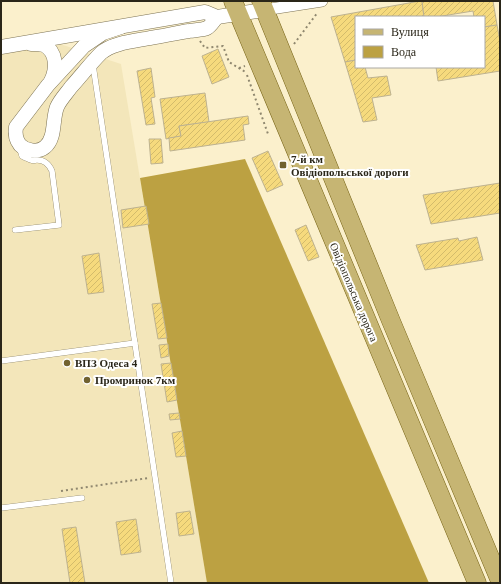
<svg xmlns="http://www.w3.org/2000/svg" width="501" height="584" font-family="'Times New Roman',serif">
<defs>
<pattern id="building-hatch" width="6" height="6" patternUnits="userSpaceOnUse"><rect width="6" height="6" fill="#f6da7d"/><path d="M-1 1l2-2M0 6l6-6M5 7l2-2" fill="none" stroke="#d3bb6b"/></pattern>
</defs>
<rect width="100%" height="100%" fill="#fbf0cc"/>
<path fill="#f3e6ba" d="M60,44L121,64L207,583H1V54Z"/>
<path fill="#bca142" d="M245,159L429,583H207L140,178Z"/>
<g fill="url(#building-hatch)" stroke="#bdb290">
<path d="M420,1H422L424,17H356V60L345,62L331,17Z"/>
<path d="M422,1H493L497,25L484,27V17H474L473,11L436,17H424Z"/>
<path d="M497,25L500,41V71L438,81L436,67H484V27Z"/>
<path d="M218,49L229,77L212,84L202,56Z"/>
<path d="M356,60V67H365L368,78L387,76L391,95L372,98L377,120L363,122L345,62Z"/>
<path d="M151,68L155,97L151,98L155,124L146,125L137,71Z"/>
<path d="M205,93L209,122L179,126L181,136L166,139L160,99Z"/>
<path d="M248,116L249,124L243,125L245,140L170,151L169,138L181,136L179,126Z"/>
<path d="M149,139H161L163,163L151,164Z"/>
<path d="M268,151L283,185L267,192L252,158Z"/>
<path d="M500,183V213L431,224L423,195Z"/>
<path d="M146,206L149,224L123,228L121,210Z"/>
<path d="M306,225L319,257L308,261L295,230Z"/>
<path d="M477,237L483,260L425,270L416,245L458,238L459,241Z"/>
<path d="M99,253L104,292L88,294L82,256Z"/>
<path d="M161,303L167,338L158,339L152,304Z"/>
<path d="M168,344L169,356L161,358L159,345Z"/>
<path d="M171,363L177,400L167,402L161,364Z"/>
<path d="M179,413L180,419L170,420L169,414Z"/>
<path d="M182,431L186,456L176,457L172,433Z"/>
<path d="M190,511L194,534L179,536L176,513Z"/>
<path d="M136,519L141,552L121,555L116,522Z"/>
<path d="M76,527L85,583H70L62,529Z"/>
</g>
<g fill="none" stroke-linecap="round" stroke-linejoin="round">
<g stroke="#7d7353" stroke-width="6">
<g id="service">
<path d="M93,65L171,583"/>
<path d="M15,230L59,225L52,171C49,164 45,160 37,160C35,160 33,161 31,160C28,159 24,157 22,156L20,149"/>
<path d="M1,361L135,343"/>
<path d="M1,508L82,498"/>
</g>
</g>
<g stroke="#7d7353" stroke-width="12">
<path id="minor" d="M264,10L322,1"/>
</g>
<g stroke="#7d7353" stroke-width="15">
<g id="tertiary">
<path d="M121,27L103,33L84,46L48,85L16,127C15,133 16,140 20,145C26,151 38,153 45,147C56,138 52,119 57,107C60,100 66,94 71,87C81,76 90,64 101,53C112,43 135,41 150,38C163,36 176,33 189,31C194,30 203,30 207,28C211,26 214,20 217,17"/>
<path d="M31,44C36,44 41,44 44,45C57,52 57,69 51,81"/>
<path d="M1,47L205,12L217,17L264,10"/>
</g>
</g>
<g stroke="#776316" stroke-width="19">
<g id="primary">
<path d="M233,1L477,583"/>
<path d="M261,1L391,321L500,581"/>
</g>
</g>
<g stroke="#8f876f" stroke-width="2" stroke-dasharray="2 3" stroke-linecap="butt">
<path d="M200,41L205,48L223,46L229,62L247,73"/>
<path d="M294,44L318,12"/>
<path d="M239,68L245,66"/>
<path d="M247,75L268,134"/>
<path d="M61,491L148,478"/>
</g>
<use href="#service" stroke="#fff" stroke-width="5.5"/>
<use href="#minor" stroke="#fff" stroke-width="11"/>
<use href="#tertiary" stroke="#fff" stroke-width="14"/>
<use href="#primary" stroke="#c6b573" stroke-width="18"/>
</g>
<g fill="#716230" stroke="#fff" stroke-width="1.5">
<rect x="279" y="161" width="8" height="8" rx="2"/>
<circle cx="67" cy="363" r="4"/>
<circle cx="87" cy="380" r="4"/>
</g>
<g text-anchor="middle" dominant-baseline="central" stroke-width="4" stroke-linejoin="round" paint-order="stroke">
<g font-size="11" font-weight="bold" fill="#2a2619" stroke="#fff" text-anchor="start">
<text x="291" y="159">7-й км<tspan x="291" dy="13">Овідіопольської дороги</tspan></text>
<text x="75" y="363">ВПЗ Одеса 4</text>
<text x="95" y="380">Промринок 7км</text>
</g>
<g font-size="11" fill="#2a2619" stroke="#fff">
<text transform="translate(354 292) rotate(67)">Овідіопольська дорога</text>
</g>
</g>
<rect width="501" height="584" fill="none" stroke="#2a2619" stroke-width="4"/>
<rect x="355" y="16" width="130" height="52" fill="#ffffff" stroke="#aaa8a3"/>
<rect x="363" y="29" width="20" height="6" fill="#c6b573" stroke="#aaa8a3"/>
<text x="391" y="36" font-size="12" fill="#2a2619">Вулиця</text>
<rect x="363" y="46" width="20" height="12" fill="#bca142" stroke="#aaa8a3"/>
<text x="391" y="56" font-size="12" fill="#2a2619">Вода</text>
</svg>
